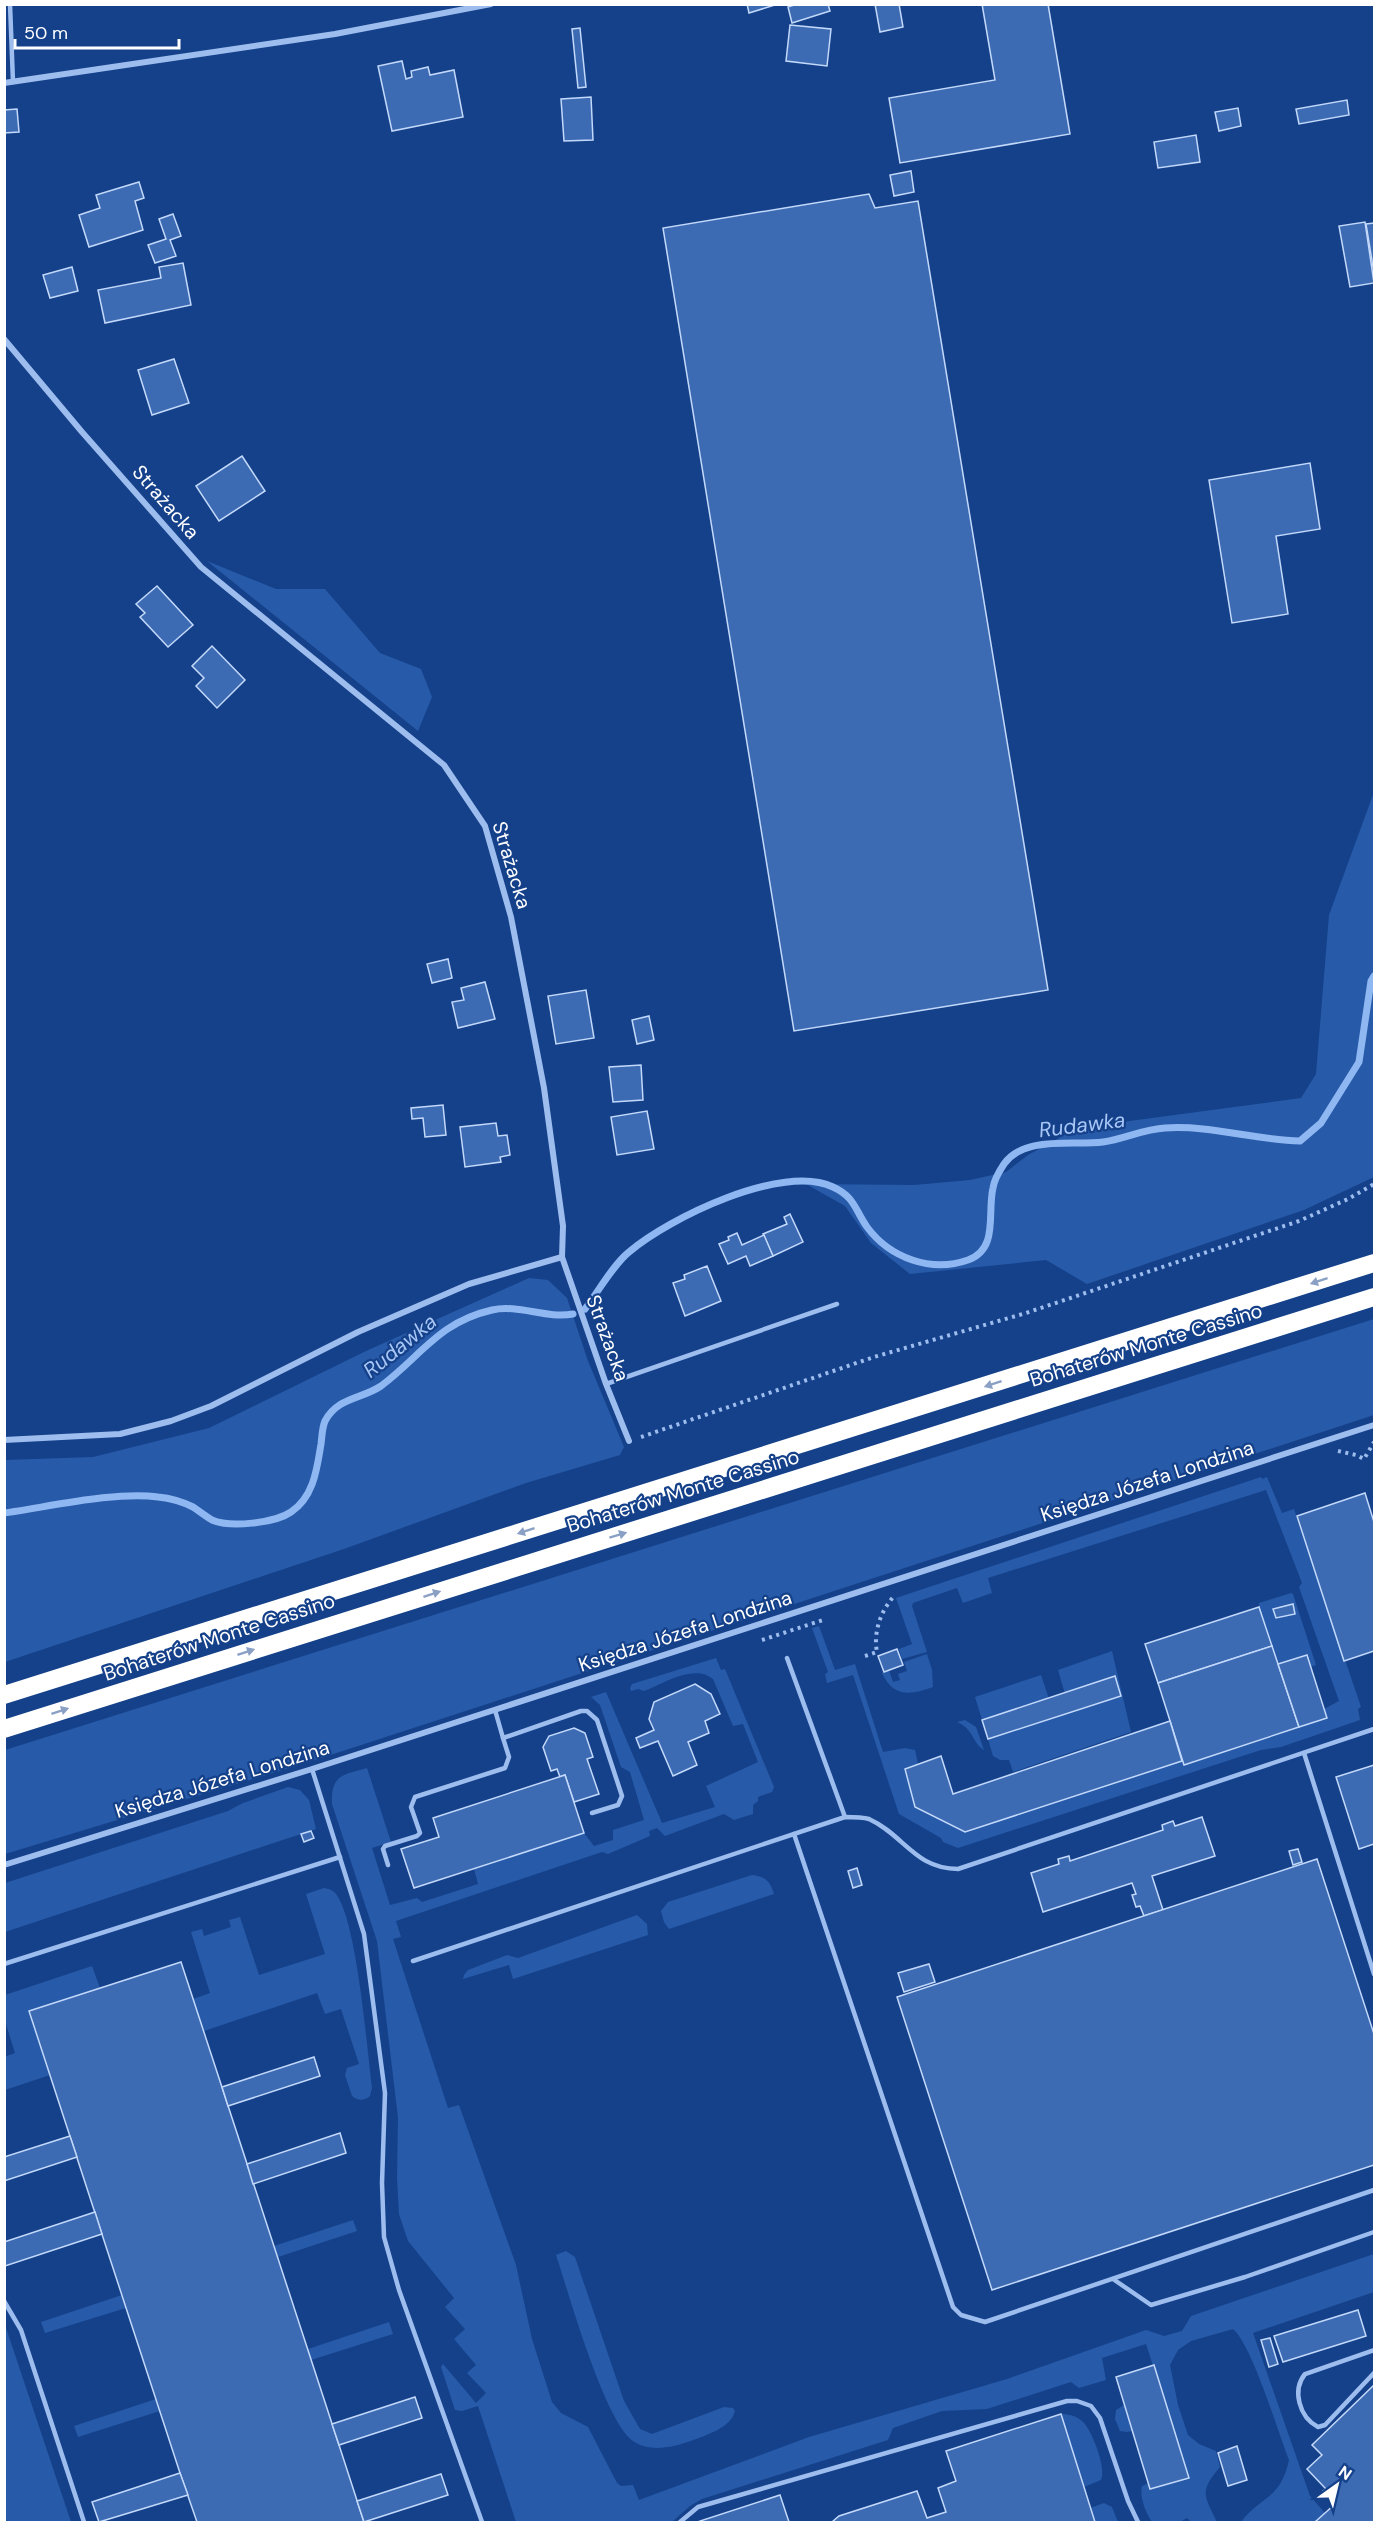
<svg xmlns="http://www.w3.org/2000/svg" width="1379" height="2527" font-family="'DM Sans',sans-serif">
<rect width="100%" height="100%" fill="#15418a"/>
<g fill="#275aa8">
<path d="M207,561L276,589H325L380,653L421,669L432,697L418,731Z"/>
<path d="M1374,792V1177L1304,1210L1087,1284L1046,1260L910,1274L871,1243L845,1206L806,1184L914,1185L970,1180L1006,1172L1028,1155L1077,1128L1301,1098L1316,1074L1329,915Z"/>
<path d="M529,1278L548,1280L567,1298L588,1361L624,1447L620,1455L526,1483L344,1549L5,1662V1460L93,1457L209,1428L366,1351Z"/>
<path d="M1374,1319V1415L309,1762L5,1854V1750Z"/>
<path d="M1261,1477L1262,1479L1267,1477L1282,1513L1294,1509L1361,1707L1358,1709L1360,1720L1281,1747L1261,1750L958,1848L943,1842L941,1838L899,1814L853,1675L827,1683L825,1674L828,1672L812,1628L819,1626L835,1670L855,1664L883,1752L905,1748L915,1750L918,1764L905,1769L915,1807L965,1832L1182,1761L1185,1765L1327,1718L1324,1709L1339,1701L1299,1587L1302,1583L1266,1490L988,1578L992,1593L963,1603L957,1588L913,1603L912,1606L927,1652L902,1659L899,1649L912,1644L896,1598Z"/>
<path d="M1291,1593L1293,1594L1316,1665L1310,1667L1306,1655L1278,1664L1259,1607V1603Z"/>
<path d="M1112,1651L1131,1732L1013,1772L1009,1760H1000L993,1756L988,1739L1121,1696L1115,1677L1065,1694L1058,1670Z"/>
<path d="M927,1654L932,1670L933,1687C912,1695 893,1698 882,1673L889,1670L893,1682L900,1680L898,1674L907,1671L904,1662Z"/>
<path d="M716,1658L721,1670L725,1669L774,1787L772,1792L758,1797V1801L753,1805V1814L734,1820L724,1814L665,1836L657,1828L649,1831L650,1836L608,1854L602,1852L396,1921L401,1937L393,1939L448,2108L459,2105L516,2265L532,2339L552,2402L561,2413L588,2427L617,2483L621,2486L633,2485L639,2500L809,2437L1007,2379L1146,2330L1164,2336L1182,2331L1191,2316L1374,2254V2292L1253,2333L1310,2496L1325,2513L1315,2522H1241C1261,2495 1280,2501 1289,2460C1278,2432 1252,2345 1233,2329L1191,2341L1178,2350L1170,2365L1178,2405L1188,2435L1199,2444L1216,2451L1220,2467C1200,2491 1203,2494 1217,2522H1191L1187,2518L1180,2522H1152C1146,2514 1139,2496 1142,2486L1149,2483L1151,2489L1189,2477L1146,2344L1102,2358L1106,2380L1079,2388L1071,2382L987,2409L942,2411L893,2428L888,2440L702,2499L690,2506L672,2522H516L478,2406L462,2411L455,2410L441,2367L443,2364L476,2403L486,2393L467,2373L476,2365L454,2339L465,2329L445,2307L454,2298L408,2241L399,2214L397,2178L398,2118L377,1941L332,1804C331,1774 343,1775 367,1768L391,1842L372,1848L390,1905L417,1898L422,1902L478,1884L474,1869L584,1833L594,1846L613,1840V1830L644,1820L630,1772L621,1767L600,1705L591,1697L606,1692L662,1823L715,1807L706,1786L758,1762L743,1724L733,1726L713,1679C695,1663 662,1684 644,1691L638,1689L631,1691L630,1688L632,1684Z"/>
<path d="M1041,1675L1049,1699L982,1720L975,1697Z"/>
<path d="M965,1720L976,1727L984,1750C972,1743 974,1729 957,1722Z"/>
<path d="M288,1787L300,1790L309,1800L316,1829L5,1932V1883L228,1811L243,1803Z"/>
<path d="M752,1875C766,1877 770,1881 774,1894L669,1929L664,1922L661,1911L668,1902Z"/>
<path d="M324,1888C329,1889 333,1890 336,1894C357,1921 367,2049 372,2088L370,2096C364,2101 358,2101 352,2096L345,2075L347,2068L359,2064L341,2009L325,2014L317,1993L204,2031L193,1999L210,1993L191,1932L202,1929L204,1936L231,1927L229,1920L240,1917L259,1975L325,1954L306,1894Z"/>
<path d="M637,1915L647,1924L648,1935L513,1979L509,1965L463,1979L464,1975L468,1970L507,1955L518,1958Z"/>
<path d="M92,1966L100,1988L29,2011L50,2075L5,2090L4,2057L15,2053L5,2021V1995Z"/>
<path d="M353,2220L357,2231L278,2257L274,2246Z"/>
<path d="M566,2251L575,2257L577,2263L624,2401L640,2429L652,2434L724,2407L733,2408L735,2411C731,2428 706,2435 691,2441C673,2447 650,2453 633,2441C604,2420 569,2294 556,2255Z"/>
<path d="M122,2295L126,2308L45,2333L41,2322Z"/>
<path d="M4,2322L71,2522H5Z"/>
<path d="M389,2322L393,2334L311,2360L308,2349Z"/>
<path d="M156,2399L160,2411L78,2437L74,2426Z"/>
<path d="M1124,2405L1132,2431L1127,2432L1120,2431L1115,2419L1116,2410Z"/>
<path d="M1061,2414C1069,2414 1077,2416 1083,2422C1092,2430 1107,2470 1101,2480L1084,2487Z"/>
<path d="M1104,2503L1112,2507L1118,2522H1095L1090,2508Z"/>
</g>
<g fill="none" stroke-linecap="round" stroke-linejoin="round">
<g stroke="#8fb7f2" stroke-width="7">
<path d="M585,1309C598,1292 613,1265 629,1252C669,1218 782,1163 833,1187C855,1197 855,1210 867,1227C890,1258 931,1273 968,1260C999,1249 987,1213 993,1188C994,1181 1000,1170 1004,1164C1025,1135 1073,1146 1103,1142C1124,1139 1144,1129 1165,1128C1211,1125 1254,1140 1300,1141L1321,1123L1359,1062L1371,981L1374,976"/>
<path d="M4,1513C48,1507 116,1491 158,1497C168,1498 183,1502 193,1507C199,1511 205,1516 212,1520C230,1528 275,1523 291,1512C314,1497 317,1468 321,1444C322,1437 322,1428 325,1421C338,1397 362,1399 381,1386C421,1356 439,1322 492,1310C519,1304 546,1319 573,1314"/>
</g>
</g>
<g fill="#3d6bb3" stroke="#c3d9fb" stroke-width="1.5">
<path d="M747,4H778L749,13Z"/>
<path d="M797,4H828L830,11L792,23L788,7Z"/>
<path d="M875,4H899L903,27L880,32Z"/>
<path d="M982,4H1048L1070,134L900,163L889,98L995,80Z"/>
<path d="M790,25L831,29L827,66L786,61Z"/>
<path d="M580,28L586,87L578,88L572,29Z"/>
<path d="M402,61L406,79L412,77L411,71L428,67L430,75L454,70L463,117L392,131L378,66Z"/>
<path d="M591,97L593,140L564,141L561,99Z"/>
<path d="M1347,100L1349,115L1299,124L1296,109Z"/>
<path d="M1238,108L1241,126L1219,131L1215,112Z"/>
<path d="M17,109L19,132L4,133V110Z"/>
<path d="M1196,135L1200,162L1158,168L1154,142Z"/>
<path d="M911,171L914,192L894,196L890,175Z"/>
<path d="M139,182L144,198L135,201L143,230L89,247L79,215L100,208L96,195Z"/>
<path d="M869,194L875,208L918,201L1048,990L794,1031L663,228Z"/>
<path d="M173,214L181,236L170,240L176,256L155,263L148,245L166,239L159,219Z"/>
<path d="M1365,222L1374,283L1350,287L1339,226Z"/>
<path d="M1374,223V273L1366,224Z"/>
<path d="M183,263L191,305L105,323L98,290L161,278L159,267Z"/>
<path d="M72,267L78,291L50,298L43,275Z"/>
<path d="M174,359L189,403L152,415L138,370Z"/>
<path d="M242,456L265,491L219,521L196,486Z"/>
<path d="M1310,463L1320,529L1276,536L1288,614L1232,623L1209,480Z"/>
<path d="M157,586L193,625L168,647L140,617L145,613L136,604Z"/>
<path d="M212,646L245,680L217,708L196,686L204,678L192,666Z"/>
<path d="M448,959L452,978L432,983L427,964Z"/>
<path d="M485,982L495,1019L458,1028L452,1002L464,1000L461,988Z"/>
<path d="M586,990L594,1038L556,1044L548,996Z"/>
<path d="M649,1016L654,1040L637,1044L632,1020Z"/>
<path d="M641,1065L643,1100L613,1102L609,1067Z"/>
<path d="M443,1105L446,1135L425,1137L423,1118L412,1119L411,1108Z"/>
<path d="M647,1111L654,1149L617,1155L611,1117Z"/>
<path d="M496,1123L498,1136L507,1135L510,1155L500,1157L501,1162L465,1167L460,1127Z"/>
<path d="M790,1214L803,1242L773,1256L763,1234L787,1224L784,1217Z"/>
<path d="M737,1233L742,1245L764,1235L773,1256L750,1266L746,1256L728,1264L719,1244L729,1240L728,1237Z"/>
<path d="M707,1266L721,1301L685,1316L673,1283L685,1279L684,1275Z"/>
<path d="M1365,1493L1374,1522V1651L1344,1661L1297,1516Z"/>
<path d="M1293,1604L1295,1614L1276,1618L1273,1609Z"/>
<path d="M1259,1607L1272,1646L1158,1683L1145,1644Z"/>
<path d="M1272,1646L1299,1727L1184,1765L1158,1683Z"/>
<path d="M897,1649L903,1665L884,1672L878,1656Z"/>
<path d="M1307,1655L1327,1718L1299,1727L1278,1664Z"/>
<path d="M1115,1676L1121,1696L988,1739L982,1720Z"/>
<path d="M695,1684L711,1694L720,1714L705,1721L709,1733L688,1742L697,1765L673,1776L658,1741L640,1748L636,1738L654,1730L649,1719L654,1702Z"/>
<path d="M1170,1721L1182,1761L965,1832L915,1807L905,1769L941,1756L953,1794Z"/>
<path d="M574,1728L585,1733L593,1757L587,1759L599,1794L574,1802L565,1775L560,1777L557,1769L551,1771L543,1747L549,1736Z"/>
<path d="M1374,1765V1844L1359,1849L1336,1777Z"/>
<path d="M565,1775L584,1833L414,1888L401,1849L439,1837L433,1818Z"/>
<path d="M1202,1817L1215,1856L1152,1876L1163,1910L1144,1916L1140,1906L1136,1907L1132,1895L1136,1894L1132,1883L1043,1912L1031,1873L1059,1864L1058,1859L1069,1856L1070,1861L1163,1830L1162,1825L1173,1821L1175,1826Z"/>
<path d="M311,1831L314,1838L304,1842L301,1834Z"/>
<path d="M1298,1849L1302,1862L1293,1865L1289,1851Z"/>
<path d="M1317,1859L1374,2034V2165L992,2290L897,1997Z"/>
<path d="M857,1868L862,1885L853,1888L848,1871Z"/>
<path d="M181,1962L339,2445L364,2522H197L180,2473L29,2011Z"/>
<path d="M929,1964L935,1982L904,1992L898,1973Z"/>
<path d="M314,2057L320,2076L228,2106L222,2087Z"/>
<path d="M340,2133L346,2153L253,2184L247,2164Z"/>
<path d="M70,2136L77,2157L4,2181V2157Z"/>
<path d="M95,2212L102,2234L5,2266L4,2242Z"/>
<path d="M1358,2310L1366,2336L1283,2362L1274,2336Z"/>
<path d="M1270,2338L1278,2364L1269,2367L1261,2340Z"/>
<path d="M1154,2365L1189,2478L1150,2489L1116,2377Z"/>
<path d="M1374,2385V2522H1315L1335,2504L1323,2491L1326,2489L1307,2469L1322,2455L1312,2445Z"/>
<path d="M415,2397L422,2418L339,2445L332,2424Z"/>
<path d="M1061,2414L1095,2522H832L839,2516L917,2491L927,2518L946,2512L938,2488L956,2481L946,2451Z"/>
<path d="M1237,2446L1247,2480L1228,2486L1218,2453Z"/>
<path d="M180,2473L188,2495L99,2522L92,2502Z"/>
<path d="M441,2474L448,2495L364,2522L357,2501Z"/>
<path d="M780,2495L789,2522H701L700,2521Z"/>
</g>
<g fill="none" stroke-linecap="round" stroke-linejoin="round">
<g stroke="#9dbdef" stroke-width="4" stroke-dasharray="3 4.5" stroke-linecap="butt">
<path d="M641,1437L874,1357L1026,1313L1299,1221L1348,1199L1374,1184"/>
<path d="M1338,1451L1356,1455L1364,1459L1374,1442"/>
<path d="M762,1640L826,1619"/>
<path d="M865,1656L877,1652C873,1632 881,1610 895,1595"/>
</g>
<g stroke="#9dbdef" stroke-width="4.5">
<path d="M10,4L13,82"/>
<path d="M606,1384L837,1304"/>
<path d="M787,1658L845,1817"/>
<path d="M495,1710L503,1738L581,1711H587L597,1720L622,1796L618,1805L592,1813"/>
<path d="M1304,1753L1374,1974"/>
<path d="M312,1769L364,1934L385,2093L382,2183L384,2237L399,2290L482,2522"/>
<path d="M794,1834L953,2307L961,2315L985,2322L1374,2190"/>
<path d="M388,1865L383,1849L385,1846L417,1836L420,1833L411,1807L415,1797L505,1768L509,1757L503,1738"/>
<path d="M413,1961L845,1817C853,1817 862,1817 869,1819C904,1835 915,1869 958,1869L1374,1729"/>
<path d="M4,1964L340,1857"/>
<path d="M1113,2279L1151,2305L1245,2277L1374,2232"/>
<path d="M4,2301L21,2330L84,2522"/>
<path d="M1374,2350L1305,2374C1292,2390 1299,2417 1318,2427L1325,2425L1374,2373"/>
<path d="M680,2522L698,2507L1067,2401H1077L1091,2406L1100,2418L1128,2501L1138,2522"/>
</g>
<g stroke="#9dbdef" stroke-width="6">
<path d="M4,83L335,34L491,4"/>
<path d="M4,339L82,432L201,567L444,765L485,826L511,917L544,1088L563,1226L562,1257L606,1384L629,1441"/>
<path d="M4,1440L120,1434L171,1421L211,1406L358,1332L469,1284L562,1257"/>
<path d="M4,1865L312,1769L1374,1425"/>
</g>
<g stroke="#fff" stroke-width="18">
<path d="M4,1695L1374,1263"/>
<path d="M4,1729L1374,1297"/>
</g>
</g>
<defs><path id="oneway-solid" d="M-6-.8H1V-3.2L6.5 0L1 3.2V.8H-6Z" transform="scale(1.5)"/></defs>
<g fill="#8aa0c4">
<use href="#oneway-solid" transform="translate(1319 1281) rotate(162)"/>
<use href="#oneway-solid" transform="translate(993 1384) rotate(162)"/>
<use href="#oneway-solid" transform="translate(526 1531) rotate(162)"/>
<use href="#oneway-solid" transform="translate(618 1535) rotate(-17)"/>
<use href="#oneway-solid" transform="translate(432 1594) rotate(-18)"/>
<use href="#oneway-solid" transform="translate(246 1652) rotate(-18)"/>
<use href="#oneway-solid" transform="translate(60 1711) rotate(-18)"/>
</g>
<g text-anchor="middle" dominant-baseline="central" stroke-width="4.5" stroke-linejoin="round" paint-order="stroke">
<g font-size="20" fill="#fff" stroke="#15418a">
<text transform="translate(166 502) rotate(49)">Strażacka</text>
<text transform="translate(512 865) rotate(73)">Strażacka</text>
<text transform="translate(608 1338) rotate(70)">Strażacka</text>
<text transform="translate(1146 1345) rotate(-17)">Bohaterów Monte Cassino</text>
<text transform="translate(1147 1481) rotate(-18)">Księdza Józefa Londzina</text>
<text transform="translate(683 1491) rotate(-17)">Bohaterów Monte Cassino</text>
<text transform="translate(685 1631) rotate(-18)">Księdza Józefa Londzina</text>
<text transform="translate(219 1637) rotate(-18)">Bohaterów Monte Cassino</text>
<text transform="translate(222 1779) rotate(-17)">Księdza Józefa Londzina</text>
</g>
<g font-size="21" font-style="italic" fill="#a8c7f6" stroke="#15418a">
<text transform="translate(1082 1125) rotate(-7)">Rudawka</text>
<text transform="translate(400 1346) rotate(-39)">Rudawka</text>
</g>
</g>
<rect width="1379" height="2527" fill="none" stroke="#ffffff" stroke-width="12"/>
<g transform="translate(1337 2485) rotate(34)" stroke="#15418a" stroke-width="4.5" paint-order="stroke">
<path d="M0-4.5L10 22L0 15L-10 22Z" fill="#ffffff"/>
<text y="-9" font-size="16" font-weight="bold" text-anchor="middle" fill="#ffffff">N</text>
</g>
<path d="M15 39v9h164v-9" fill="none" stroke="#ffffff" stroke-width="3"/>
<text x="24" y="39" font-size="18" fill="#ffffff" stroke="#15418a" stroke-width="4.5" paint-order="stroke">50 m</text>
</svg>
